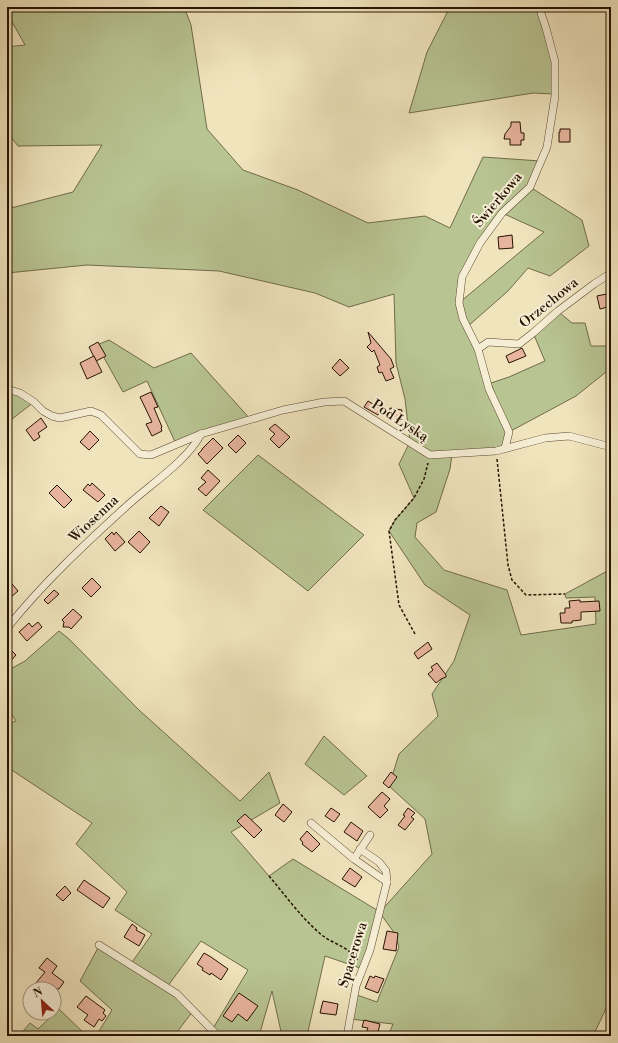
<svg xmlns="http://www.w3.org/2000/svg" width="618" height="1043" font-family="'Libre Bodoni',serif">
<rect width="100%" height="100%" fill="#f0e4bd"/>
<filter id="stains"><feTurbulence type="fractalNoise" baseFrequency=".005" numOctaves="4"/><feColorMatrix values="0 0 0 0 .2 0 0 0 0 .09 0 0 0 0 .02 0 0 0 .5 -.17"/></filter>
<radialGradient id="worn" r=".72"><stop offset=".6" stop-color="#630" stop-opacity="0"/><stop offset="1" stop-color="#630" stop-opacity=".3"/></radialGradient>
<g fill="#b8c492" stroke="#706b4a" fill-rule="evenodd">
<path d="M7,7H184L191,25L207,129L243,170L298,190L368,223L425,216L450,228L483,157L540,161L530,187L582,220L589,246L550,276L528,268L508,291L467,327L497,402L491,383L509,377L545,361L534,335L560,313L572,323H585L591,346H611V368L576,396L509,432L505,448L452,454L450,469L436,512L417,523L415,537L444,570L507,590L521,635L596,624L595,597L566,598L565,594L611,569V998L593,1036H388L393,1024L350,1019L354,994L377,1002L399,947L395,934L380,913L363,969L325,956L307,1036H282L272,991L259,1036H218L212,1030L248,970L201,941L167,987L193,1011L174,1036H96L112,1010L80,981L99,946L130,965L152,934L115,910L127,892L76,844L92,823L7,767V724L16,721L7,707V671L25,661L59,631L68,638L139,710L240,801L269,772L280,803L231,832L269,876L293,859L380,912L432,854L425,819L389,786L399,754L438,716L432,694L454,661L470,615L425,585L389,531L395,520L414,498L399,464L410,442L405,399L396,363L394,294L349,307L315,293L219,271L87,265L7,273V209L73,192L102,145L18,146L7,132V47L25,45L7,13ZM502,213L544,232L460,302L462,277Z"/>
<path d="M450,7H539L556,63L553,94L533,93L409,113L427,52Z"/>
<path d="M109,340L154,368L191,353L251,420L176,444L147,381L123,392L97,345Z"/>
<path d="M7,389L34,402L7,423Z"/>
<path d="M258,455L364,535L308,591L203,510Z"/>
<path d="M324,736L367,776L344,795L305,764Z"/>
<path d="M59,1009L87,1036H19L30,1023L38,1029Z"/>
</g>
<g fill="#e7b59e" stroke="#271201">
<path d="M511,122H520L521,133H524V140H521V145H510V139H504L505,134L511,126Z"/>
<path d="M560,129H570V142H559V132H560Z"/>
<path d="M512,235L513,248L499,249L498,237Z"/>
<path d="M611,293V306L600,309L597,296Z"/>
<path d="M368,332L391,359L394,367L390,369L394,378L386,381L382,372L379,373L377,367L380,365L374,350L372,352L367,347L371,343Z"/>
<path d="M98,342L106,356L96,361L89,347Z"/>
<path d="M522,348L526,356L509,363L506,356Z"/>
<path d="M94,356L102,372L87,379L80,363Z"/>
<path d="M340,359L349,368L340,376L332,368Z"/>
<path d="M151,392L158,407L154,408L162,427L161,428L162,431L152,436L146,424L152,422L140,397Z"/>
<path d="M368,401L381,409L378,415L364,407Z"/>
<path d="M390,408L402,410L400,422L389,420Z"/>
<path d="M41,418L47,427L38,433L40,437L34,441L26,430Z"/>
<path d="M275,424L290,437L279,448L270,439L275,434L269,429Z"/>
<path d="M90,431L99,440L89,450L80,442Z"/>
<path d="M238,435L246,443L236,453L228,445Z"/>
<path d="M213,438L223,448L207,464L198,454L202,450V449Z"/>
<path d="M208,470L220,481L206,496L198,489L206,482L201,478Z"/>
<path d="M92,483L105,495L98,502L83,490L88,484L90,486Z"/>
<path d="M57,485L72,500L64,508L49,493Z"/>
<path d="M161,506L169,512L159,526L149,518Z"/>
<path d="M139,531L150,542L140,553L128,542Z"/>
<path d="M112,532L114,535L116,532L125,542L115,551L105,539Z"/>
<path d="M7,578L18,591L10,598L7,594Z"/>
<path d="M92,578L101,587L91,597L82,588Z"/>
<path d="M54,590L59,594L48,604L44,600Z"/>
<path d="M580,600V602L599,601L600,611L581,612V620L572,621V623H561L560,613H565V608H570L569,601Z"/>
<path d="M73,609L82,617L71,629L69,627H63L64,622L62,620Z"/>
<path d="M38,622L42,627L27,641L19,632L29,623L32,627Z"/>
<path d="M428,642L432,649L418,659L414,653Z"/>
<path d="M7,646L16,655L7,665Z"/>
<path d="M437,663L446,675V677L441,679L436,683L428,674L433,670L431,667Z"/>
<path d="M391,772L397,777L389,788L383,783Z"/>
<path d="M382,792L390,799L384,806L388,810L380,818L368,807Z"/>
<path d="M283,804L292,812L284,822L275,815Z"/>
<path d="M331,808L340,814L334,822L325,816Z"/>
<path d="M408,808L415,813L411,817L414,819L405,830L398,825L405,816L403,815Z"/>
<path d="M245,814L262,830L254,838L237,821Z"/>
<path d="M351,822L363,831L357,841L344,832Z"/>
<path d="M307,831L320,844L312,852L302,844L303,843L300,839Z"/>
<path d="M350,868L362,877L355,887L342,879Z"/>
<path d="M84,880L110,898L103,908L77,890Z"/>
<path d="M65,886L71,893L63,901L56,895Z"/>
<path d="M132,924L137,928L136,930L145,935L139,946L124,937Z"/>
<path d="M387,931L398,933L396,951L383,949Z"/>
<path d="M204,953L211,957L228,969L221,980L211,973L210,975L202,970L203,968L197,964Z"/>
<path d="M47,958L57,966L52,973L64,982L59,989H44L36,983L45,972L39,968Z"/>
<path d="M370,976L374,978L375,976L384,979L378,993L365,988Z"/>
<path d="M239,993L258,1006L247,1021L238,1014L232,1022L223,1016Z"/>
<path d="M86,996L105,1010L103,1013L106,1016L102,1021L99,1019L94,1027L84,1020L88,1015L77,1007Z"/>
<path d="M323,1001L338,1004L336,1015L320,1013Z"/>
<path d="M364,1020L380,1024L377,1036L366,1033L368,1028L362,1027Z"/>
</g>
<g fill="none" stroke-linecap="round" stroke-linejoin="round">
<g stroke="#594630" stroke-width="8">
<g id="minor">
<path d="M478,349L488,342L519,344L533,333L558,311L594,284L611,273"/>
<path d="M7,389L20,393L34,402L43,411L52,416L60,418L91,411L101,415L140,454L151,455L201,434L283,410L324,402L344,401L430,455L496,451L545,438L569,436L611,447"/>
<path d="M505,448L509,432L489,389L478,349L463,319L459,303L462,277L480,243L502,213L530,187L547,147L555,96V62L546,28L539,7"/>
<path d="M7,628C44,582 86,543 129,504C151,484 188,460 201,434"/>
<path d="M311,823L354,859L387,882L370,950L356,986L347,1036"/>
<path d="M360,849L379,862L386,871L387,882"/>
<path d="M354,859L370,835"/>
<path d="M99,945L177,994L218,1036"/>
</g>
</g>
<g stroke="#271201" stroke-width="1.5" stroke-dasharray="3 2" stroke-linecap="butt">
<path d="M497,459L508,565L512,580L526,595L565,594"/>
<path d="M415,634L399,605L389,531L395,520L414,498L424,479L428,463"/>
<path d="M269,876C286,896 302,919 323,936C334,944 350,948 358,960"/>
</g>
<use href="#minor" stroke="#f5edd4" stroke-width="7"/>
</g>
<g text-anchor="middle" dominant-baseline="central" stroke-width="4" stroke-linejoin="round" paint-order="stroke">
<g font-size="14" fill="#271201" stroke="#f5edd4">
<text transform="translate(498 200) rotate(-50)">Świerkowa</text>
<text transform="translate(549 303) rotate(-39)">Orzechowa</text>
<text transform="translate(400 421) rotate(33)">Pod Łyską</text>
<text transform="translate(94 519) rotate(-43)">Wiosenna</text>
<text transform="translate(353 955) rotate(-73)">Spacerowa</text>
</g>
</g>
<rect width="618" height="1043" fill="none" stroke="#f0e4bd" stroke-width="24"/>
<rect x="8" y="8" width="602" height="1027" fill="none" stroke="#271201" stroke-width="2"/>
<rect x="12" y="12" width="594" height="1019" fill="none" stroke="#271201"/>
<g transform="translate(42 1001) rotate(334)"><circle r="19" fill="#f5edd4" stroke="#a39580"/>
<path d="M0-3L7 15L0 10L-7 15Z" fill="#8f2418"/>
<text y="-6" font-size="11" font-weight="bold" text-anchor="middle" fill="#271201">N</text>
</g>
<rect width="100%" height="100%" filter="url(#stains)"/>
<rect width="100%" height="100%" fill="url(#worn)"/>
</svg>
